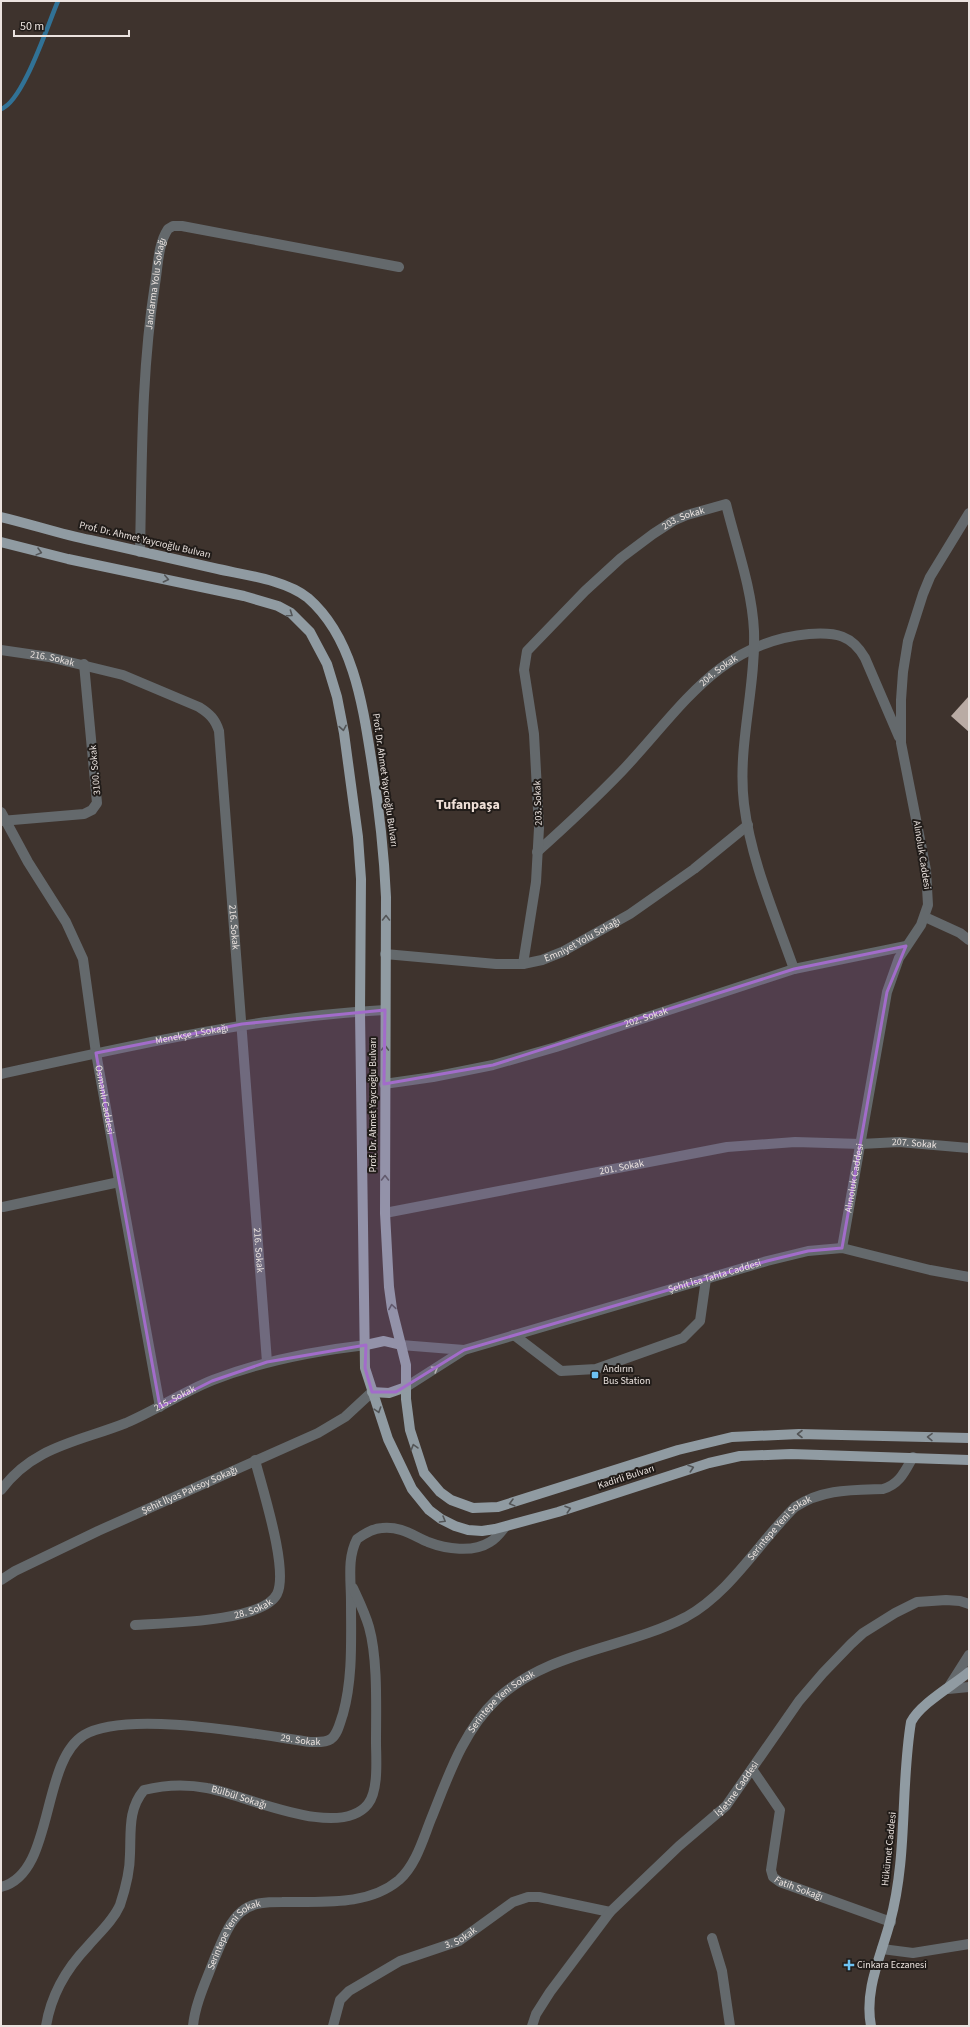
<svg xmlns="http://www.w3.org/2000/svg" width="970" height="2027" font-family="'Source Sans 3',sans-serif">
<rect width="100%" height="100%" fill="#3e332d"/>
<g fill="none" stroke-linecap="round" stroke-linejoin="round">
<path stroke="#317296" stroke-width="4.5" d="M1,109C23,102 48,24 58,1"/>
</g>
<path fill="#b9aba4" d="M969,696V732L951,716Z"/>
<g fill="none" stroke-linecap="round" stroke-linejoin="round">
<g stroke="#64696c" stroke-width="10">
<path id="s1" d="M140,552C142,462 141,373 155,284C158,266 158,244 168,229L173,226H182L399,267"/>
<path id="s2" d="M1,650L49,657L123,675L199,707C210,714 215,719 219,731L267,1362"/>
<path id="s3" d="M1,812L28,862L66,922L83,959L96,1053L160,1407"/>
<path d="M1,821L84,814L92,810L97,803L84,664"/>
<path id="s4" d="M537,852C566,826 595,799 622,771C680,710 718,642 809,634C836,632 852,635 865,658L899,737"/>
<path d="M925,917L960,933L969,940"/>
<path id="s5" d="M385,954L496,964H523L542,960L562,952L630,914L694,869L748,825"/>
<path id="s6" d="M523,964L536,882L539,828L534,734L524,670L527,651L585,591L621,558L653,534L673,521L687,515L726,504C736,545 752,588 754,631C756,689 737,746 744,804C751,861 775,915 794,969"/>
<path id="s7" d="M1,1074C129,1046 254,1017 385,1010"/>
<path id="s8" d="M384,1084L433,1077L493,1065L556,1047L794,969L906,946"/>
<path d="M3,1207L119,1182"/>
<path id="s9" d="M385,1213L727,1147L795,1142L861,1144L899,1142L969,1148"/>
<path id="s10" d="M842,1248L887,992L899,958L921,925L928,905L926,870L901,743V700L903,672L908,641L923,594L930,577L969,513"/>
<path d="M514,1335L561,1371L596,1369L683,1338L700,1321L706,1279"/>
<path d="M401,1345L464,1350"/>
<path id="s11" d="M406,1387L464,1350L767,1261L808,1251L842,1248L930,1270L969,1277"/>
<path id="s12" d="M1,1490C34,1446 78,1442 126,1423C156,1410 183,1392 213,1380C262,1361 314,1351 366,1345"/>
<path id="s13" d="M1,1580L15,1571L98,1531L318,1433L345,1417L372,1392"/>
<path id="s14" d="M135,1625C166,1623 263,1622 277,1594C289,1570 262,1488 255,1460"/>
<path d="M950,1685L969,1655"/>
<path d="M948,1689L969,1687"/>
<path id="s15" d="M752,1769L780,1810L771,1870L773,1877L780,1882L891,1922"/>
<path id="s16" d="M1,1887C55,1874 40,1762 84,1735C127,1709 260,1735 310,1742C317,1742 325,1743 331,1739C338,1734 340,1722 343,1714C353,1678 351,1639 351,1602C351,1580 347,1558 357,1539C364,1534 373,1528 382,1528C400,1526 412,1535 428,1542C446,1549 473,1553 490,1542C496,1539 501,1532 505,1527"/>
<path d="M712,1938L722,1971L730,2026"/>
<path d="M882,1949L913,1953L969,1944"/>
<path id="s17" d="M46,2026C51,1995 66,1969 88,1946C99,1933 113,1921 120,1905C125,1890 130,1870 130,1854C131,1831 128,1809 144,1790C164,1785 186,1784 207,1788C243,1794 339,1841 368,1804C379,1790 376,1758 376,1742C376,1708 378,1659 369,1627C365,1613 359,1601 353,1588"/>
<path id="s18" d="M193,2026C195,2004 206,1981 214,1960C221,1944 228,1923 241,1912C252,1902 268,1902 282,1902C320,1901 367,1907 399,1880C416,1865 423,1839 431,1819C448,1777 463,1731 497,1699C550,1650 625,1649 686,1617C731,1592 759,1542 795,1507C822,1489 852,1490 883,1489C900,1484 905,1471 913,1457"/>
<path id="s19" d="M333,2026L340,2000L349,1991L400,1961L459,1941L513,1902L528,1897H539L610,1912"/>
<path id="s20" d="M532,2026L536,2014L550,1992L610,1912L679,1846L726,1806L799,1701L823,1673L851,1644L863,1633L895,1613L917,1602L946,1600L960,1601L969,1604"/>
</g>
<g stroke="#909ba2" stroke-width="10">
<path d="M1,517C31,524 60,534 90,540C133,550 175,559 218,569C245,575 286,580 308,598C354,638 363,707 372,764C379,808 384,852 386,897L385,1213L389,1287L392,1309L406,1365V1399L410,1430L424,1473L440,1492L451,1500L473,1508L498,1507L678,1450L732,1437L799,1434L969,1438"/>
<path d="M1,542L68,559L244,596L278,606L291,613L310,632L327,664L337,697L344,733L358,837L361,879L360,1012L365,1368L388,1439L412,1489L429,1510L441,1519L455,1526L468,1530L482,1531L495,1529L558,1512L709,1463L740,1456L791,1454L969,1460"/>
<path d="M366,1345L384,1341L401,1345"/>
<path d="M372,1392L389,1393L406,1387"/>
<path d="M871,2026C864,1990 881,1956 890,1922C908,1856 900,1789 911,1722C920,1704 952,1686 969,1672"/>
</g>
</g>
<defs><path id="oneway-chevron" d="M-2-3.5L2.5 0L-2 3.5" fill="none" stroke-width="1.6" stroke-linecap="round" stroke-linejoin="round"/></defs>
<g stroke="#535557">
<use href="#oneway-chevron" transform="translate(39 552) rotate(15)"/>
<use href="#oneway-chevron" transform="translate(166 579) rotate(12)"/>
<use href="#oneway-chevron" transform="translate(290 614) rotate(35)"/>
<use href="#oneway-chevron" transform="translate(343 728) rotate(80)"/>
<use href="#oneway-chevron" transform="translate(386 918) rotate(-90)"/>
<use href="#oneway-chevron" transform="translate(385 1048) rotate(-89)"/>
<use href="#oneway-chevron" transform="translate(385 1178) rotate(-90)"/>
<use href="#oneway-chevron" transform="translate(392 1307) rotate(-99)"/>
<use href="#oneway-chevron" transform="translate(378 1410) rotate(72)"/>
<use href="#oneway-chevron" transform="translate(800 1434) rotate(-180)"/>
<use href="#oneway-chevron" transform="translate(930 1437) rotate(-179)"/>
<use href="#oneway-chevron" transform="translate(414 1447) rotate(-106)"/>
<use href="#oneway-chevron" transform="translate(691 1468) rotate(-18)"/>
<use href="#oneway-chevron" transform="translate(512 1503) rotate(165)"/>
<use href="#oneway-chevron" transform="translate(568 1509) rotate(-18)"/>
<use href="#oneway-chevron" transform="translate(443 1520) rotate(30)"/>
</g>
<use stroke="#b5b2b1" href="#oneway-chevron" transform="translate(435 1369) rotate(-32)"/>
<path fill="#a26cca" fill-opacity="0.2" stroke="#a26cca" stroke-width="3" stroke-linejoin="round" d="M906,946L887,992L842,1248L808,1251L767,1261L464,1350L396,1392H372L365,1368L366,1345L267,1362L212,1381L160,1407L96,1053L242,1024L385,1010L384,1084L493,1065L794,969Z"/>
<g fill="#6dc2f3" stroke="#211c19" stroke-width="1.5">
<rect x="591" y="1371" width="8" height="8" rx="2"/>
<path d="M847 1959h4v4h4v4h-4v4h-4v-4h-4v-4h4z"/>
</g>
<g text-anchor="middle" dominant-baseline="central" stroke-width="4" stroke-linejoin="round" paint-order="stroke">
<g font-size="10" fill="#ebe3df" stroke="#211c19">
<text stroke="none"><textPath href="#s1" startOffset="269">Jandarma Yolu Sokağı</textPath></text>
<text stroke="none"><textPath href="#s6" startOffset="522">203. Sokak</textPath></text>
<text transform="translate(145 540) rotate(13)">Prof. Dr. Ahmet Yaycıoğlu Bulvarı</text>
<text stroke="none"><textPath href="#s2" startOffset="52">216. Sokak</textPath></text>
<text stroke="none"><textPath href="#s4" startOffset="257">204. Sokak</textPath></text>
<text transform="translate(95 770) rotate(-95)">3100. Sokak</text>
<text transform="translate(385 780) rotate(82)">Prof. Dr. Ahmet Yaycıoğlu Bulvarı</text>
<text transform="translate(538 803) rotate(-92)">203. Sokak</text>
<text transform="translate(922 855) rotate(81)">Alınoluk Caddesi</text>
<text stroke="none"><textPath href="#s2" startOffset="436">216. Sokak</textPath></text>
<text stroke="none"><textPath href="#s5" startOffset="203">Emniyet Yolu Sokağı</textPath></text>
<text stroke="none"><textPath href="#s8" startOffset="271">202. Sokak</textPath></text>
<text stroke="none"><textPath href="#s7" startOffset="195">Menekşe 1 Sokağı</textPath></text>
<text stroke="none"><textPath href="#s3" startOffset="311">Osmanlı Caddesi</textPath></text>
<text transform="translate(373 1105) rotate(-90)">Prof. Dr. Ahmet Yaycıoğlu Bulvarı</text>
<text stroke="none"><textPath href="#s9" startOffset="536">207. Sokak</textPath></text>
<text stroke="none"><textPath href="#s9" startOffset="241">201. Sokak</textPath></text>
<text stroke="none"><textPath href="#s10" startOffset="71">Alınoluk Caddesi</textPath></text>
<text stroke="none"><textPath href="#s2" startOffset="760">216. Sokak</textPath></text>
<text stroke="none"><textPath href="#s11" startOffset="330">Şehit İsa Tahta Caddesi</textPath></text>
<text stroke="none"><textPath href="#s12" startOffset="199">215. Sokak</textPath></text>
<text transform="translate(626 1477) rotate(-18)">Kadirli Bulvarı</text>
<text stroke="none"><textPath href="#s13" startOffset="209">Şehit İlyas Paksoy Sokağı</textPath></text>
<text stroke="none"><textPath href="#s18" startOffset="835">Serintepe Yeni Sokak</textPath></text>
<text stroke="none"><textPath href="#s14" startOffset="120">28. Sokak</textPath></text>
<text stroke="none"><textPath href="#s18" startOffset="499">Serintepe Yeni Sokak</textPath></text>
<text stroke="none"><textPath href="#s16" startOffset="399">29. Sokak</textPath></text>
<text stroke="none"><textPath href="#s20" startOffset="316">İşletme Caddesi</textPath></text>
<text stroke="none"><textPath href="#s17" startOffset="360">Bülbül Sokağı</textPath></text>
<text transform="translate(889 1849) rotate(-84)">Hükümet Caddesi</text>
<text stroke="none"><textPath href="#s15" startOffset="146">Fatih Sokağı</textPath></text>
<text stroke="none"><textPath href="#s19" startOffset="164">3. Sokak</textPath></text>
<text stroke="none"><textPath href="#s18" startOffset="103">Serintepe Yeni Sokak</textPath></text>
</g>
<g font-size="10" fill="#ebe3df" stroke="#211c19" text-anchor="start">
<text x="603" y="1369">Andırın<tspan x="603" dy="12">Bus Station</tspan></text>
<text x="857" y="1965">Cinkara Eczanesi</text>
</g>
<g font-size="14" font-weight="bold" fill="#eedfd7" stroke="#211c19">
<text x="468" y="805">Tufanpaşa</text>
</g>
</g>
<rect width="970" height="2027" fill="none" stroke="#ebe3df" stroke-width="4"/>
<path d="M14 30v6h115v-6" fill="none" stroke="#ebe3df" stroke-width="2"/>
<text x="20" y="30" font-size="12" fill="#ebe3df" stroke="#211c19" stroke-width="3" paint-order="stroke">50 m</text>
</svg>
